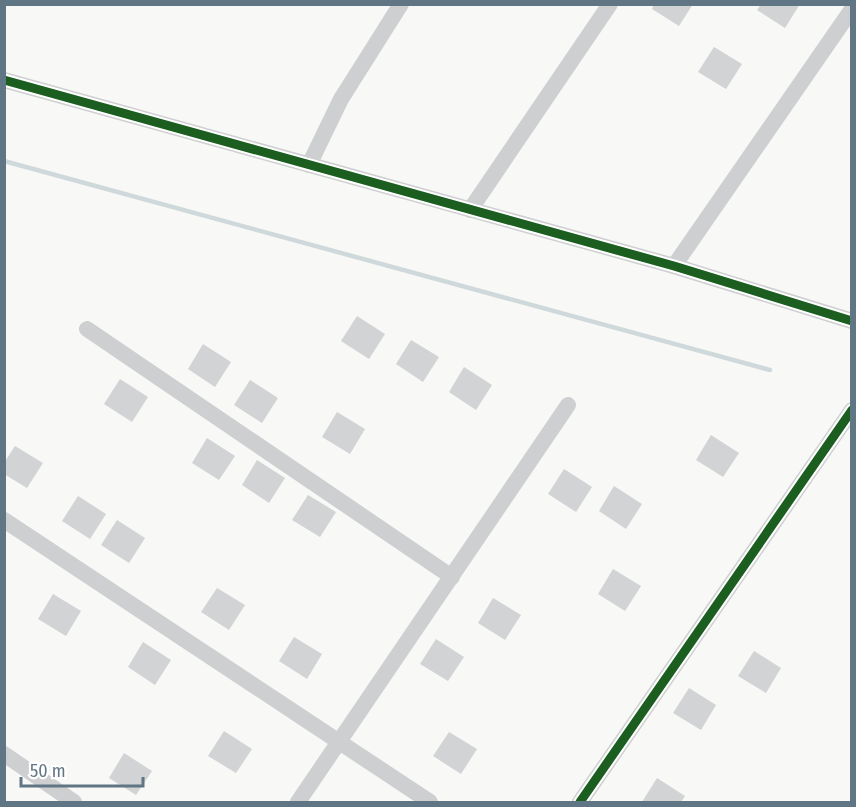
<svg xmlns="http://www.w3.org/2000/svg" width="856" height="807" font-family="'Fira Sans Condensed',sans-serif">
<rect width="100%" height="100%" fill="#f8f8f7"/>
<g fill="none" stroke-linecap="round" stroke-linejoin="round">
<path stroke="#cfd8da" stroke-width="4.5" d="M4,161L770,370"/>
</g>
<g fill="#d1d3d4">
<path d="M654,4H693L679,26L652,9Z"/>
<path d="M761,4H800L785,28L757,10Z"/>
<path d="M714,47L742,64L726,89L698,72Z"/>
<path d="M357,316L385,334L369,359L341,341Z"/>
<path d="M411,340L439,357L423,382L396,364Z"/>
<path d="M203,344L231,362L215,387L188,369Z"/>
<path d="M464,367L492,385L476,410L449,392Z"/>
<path d="M120,379L148,397L132,422L104,404Z"/>
<path d="M250,380L278,398L262,423L234,405Z"/>
<path d="M337,412L365,429L350,454L322,437Z"/>
<path d="M711,435L739,453L723,477L696,460Z"/>
<path d="M207,438L235,456L219,480L192,463Z"/>
<path d="M15,446L43,463L27,488L4,474V463Z"/>
<path d="M257,460L285,478L269,503L242,485Z"/>
<path d="M564,469L592,487L576,512L548,494Z"/>
<path d="M614,486L642,504L626,529L599,511Z"/>
<path d="M308,495L336,512L320,537L292,520Z"/>
<path d="M78,496L106,514L90,539L62,521Z"/>
<path d="M117,520L145,538L129,563L101,545Z"/>
<path d="M613,569L641,586L625,611L598,594Z"/>
<path d="M217,588L245,605L229,630L201,612Z"/>
<path d="M53,594L81,611L66,636L38,619Z"/>
<path d="M493,598L521,615L505,640L478,623Z"/>
<path d="M294,637L322,654L307,679L279,661Z"/>
<path d="M436,639L464,657L448,681L420,664Z"/>
<path d="M143,642L171,660L155,685L128,667Z"/>
<path d="M754,651L781,668L766,693L738,676Z"/>
<path d="M689,688L716,705L701,730L673,713Z"/>
<path d="M224,731L252,749L236,773L208,756Z"/>
<path d="M449,732L477,749L461,774L433,756Z"/>
<path d="M124,753L152,771L136,795L109,778Z"/>
<path d="M657,778L685,796L681,802H642Z"/>
</g>
<g fill="none" stroke-linecap="round" stroke-linejoin="round">
<g stroke="#cecfd0" stroke-width="16">
<path d="M4,80L674,266L852,321"/>
<path d="M309,165L341,99L401,4"/>
<path d="M470,210L610,4"/>
<path d="M674,266L852,9"/>
<path d="M87,329L452,577"/>
<path d="M4,520L430,802"/>
<path d="M4,754L74,802"/>
<path d="M298,802L568,405"/>
<path d="M580,802L852,410"/>
</g>
<g stroke="#fff" stroke-width="13">
<g id="cycleway">
<path d="M4,80L674,266L852,321"/>
<path d="M580,802L852,410"/>
</g>
</g>
<use href="#cycleway" stroke="#1b5e20" stroke-width="9"/>
</g>
<rect width="856" height="807" fill="none" stroke="#617684" stroke-width="12"/>
<path d="M21 777v9h122v-9" fill="none" stroke="#617684" stroke-width="3"/>
<text x="30" y="777" font-size="18" fill="#617684" stroke="#ffffff" stroke-width="4.5" paint-order="stroke">50 m</text>
</svg>
